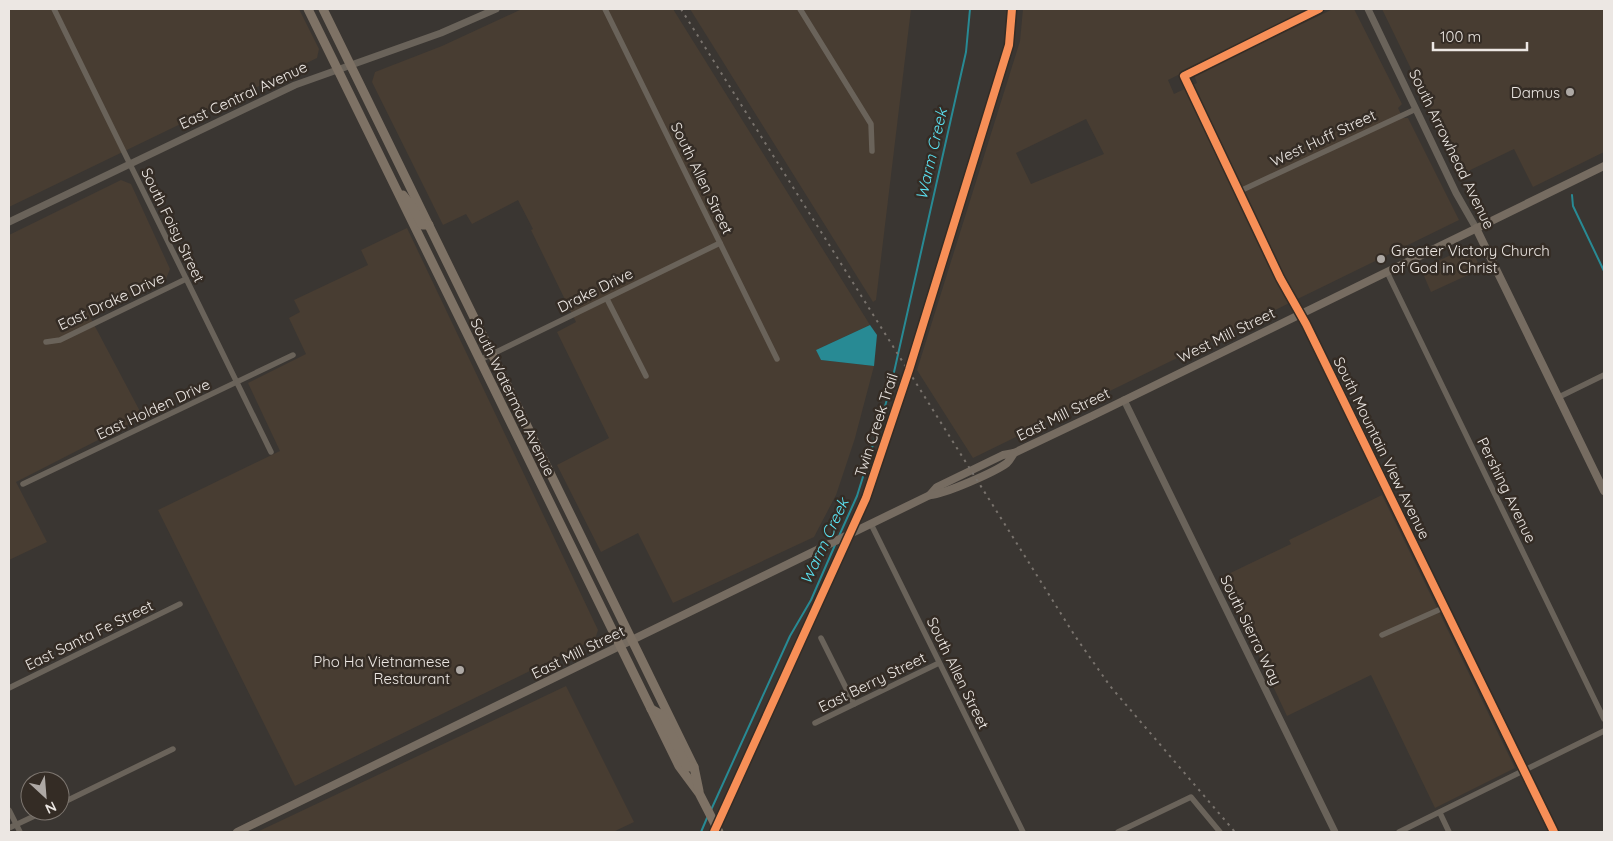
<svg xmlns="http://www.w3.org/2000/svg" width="1613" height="841" font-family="Quicksand,sans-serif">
<rect width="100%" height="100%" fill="#3a3632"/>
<g fill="#483d32" fill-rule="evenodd">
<path d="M9,9H299L319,49L317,58L9,207Z"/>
<path d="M522,9H673L870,325L816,350L821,360L874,366L855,438L836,495L814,537L673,603L638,533L601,552L557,465L609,438L557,332L576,322L531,230L533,229L518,200L472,224L466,214L443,225L372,82L375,72L442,46Z"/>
<path d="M690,9H911L876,300L873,302Z"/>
<path d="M1023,9H1311L1168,80L1174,94L1197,83L1194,75L1333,9H1354L1402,104L1398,108L1403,118H1408L1459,220L973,458L917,370L1020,41ZM1086,119L1104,154L1031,184L1016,153Z"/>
<path d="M1382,9H1604V152L1533,187L1514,149L1462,174Z"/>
<path d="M121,180L131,184L170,269L166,279L90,317L143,417L16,482L47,542L9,560V235Z"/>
<path d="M407,228L598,630L595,639L295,786L158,510L280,451L248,383L306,354L289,318L300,312L294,300L368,265L361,250Z"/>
<path d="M1470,246L1481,269L1431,292L1421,269Z"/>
<path d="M1382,495L1515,768L1435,808L1371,675L1287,716L1222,577L1291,544L1289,540Z"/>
<path d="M566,686L634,822L613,832H257Z"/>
</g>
<path fill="#288a94" d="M870,325L877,335L874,366L821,360L816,350Z"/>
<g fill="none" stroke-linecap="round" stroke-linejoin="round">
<g stroke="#288a94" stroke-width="2">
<path d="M1572,195L1573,206L1604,271"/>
<path d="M839,536L857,496L890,390L966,52L970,9"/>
<path d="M711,810L790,636L811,600L835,545"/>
<path d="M701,832L707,818"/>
</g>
<g stroke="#6a635a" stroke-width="5.5">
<path d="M54,9L271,452"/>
<path d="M605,9L777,359"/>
<path d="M800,9L871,124L872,151"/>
<path d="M1319,9L1184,76L1280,278L1306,324L1554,832"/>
<path d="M1240,191L1416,109"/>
<path d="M1387,272L1604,719"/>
<path d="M607,299L646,376"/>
<path d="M46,342L60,340L186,279"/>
<path d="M480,360L720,243"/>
<path d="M1559,397L1604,375"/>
<path d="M23,484L293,355"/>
<path d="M871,524L1023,832"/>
<path d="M1382,635L1443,608"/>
<path d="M821,638L854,704"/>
<path d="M9,688L180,604"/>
<path d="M815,723L939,663"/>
<path d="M60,804L173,749"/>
<path d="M9,810L20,832"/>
<path d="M1440,813L1449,832"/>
<path d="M9,828L45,811"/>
<path d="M1118,832L1191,797L1220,832"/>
<path d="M1399,832L1604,731"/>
</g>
<g stroke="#6a635a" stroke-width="7">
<path d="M1368,9L1456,193L1476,228"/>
<path d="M9,222L295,85L441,33L496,9"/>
<path d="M1124,400L1335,832"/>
</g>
<g stroke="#766c61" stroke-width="8">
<path d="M1476,228L1604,491"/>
<path d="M930,495L937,487L1003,455L1014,453L1092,416L1604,166"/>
<path d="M237,832L930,495C945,494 995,472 1007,463C1010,460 1012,456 1014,453"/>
</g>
<g stroke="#7e7265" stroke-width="9">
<path d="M308,9L679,766L699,793L719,832"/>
<path d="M323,9L694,767L699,791"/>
<path d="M403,195L412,206L422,225H429"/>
<path d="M651,709L662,715L687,767H694"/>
</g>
<path stroke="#79736d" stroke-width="2" stroke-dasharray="2.5 5" stroke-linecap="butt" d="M681,9L1075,636L1110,686L1235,832"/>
<g stroke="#342c25" stroke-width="11">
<g id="cycleway">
<path d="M1319,9L1184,76L1280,278L1306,324L1554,832"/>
<path d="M714,832L866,498L909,370L1009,45L1012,9"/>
</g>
</g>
<use href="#cycleway" stroke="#f78f57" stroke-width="8"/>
</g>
<g fill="#aea9a5" stroke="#342c25" stroke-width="2">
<circle cx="1570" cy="92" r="5"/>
<circle cx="1381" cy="259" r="5"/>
<circle cx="460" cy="670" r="5"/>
</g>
<g text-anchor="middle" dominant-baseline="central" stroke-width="5" stroke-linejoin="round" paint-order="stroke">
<g font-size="15" fill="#ece7e3" stroke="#342c25" text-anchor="end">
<text x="1560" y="92">Damus</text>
<text x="1391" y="250" text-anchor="start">Greater Victory Church<tspan x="1391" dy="17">of God in Christ</tspan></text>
<text x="450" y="661">Pho Ha Vietnamese<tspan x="450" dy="17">Restaurant</tspan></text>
</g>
<g font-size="15" fill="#ece7e3" stroke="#342c25">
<text transform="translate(243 95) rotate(-25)">East Central Avenue</text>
<text transform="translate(1323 138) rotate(-25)">West Huff Street</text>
<text transform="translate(1452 149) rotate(64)">South Arrowhead Avenue</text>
<text transform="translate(702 178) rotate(64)">South Allen Street</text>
<text transform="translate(173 225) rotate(64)">South Foisy Street</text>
<text transform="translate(595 290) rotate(-26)">Drake Drive</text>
<text transform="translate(111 301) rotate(-25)">East Drake Drive</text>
<text transform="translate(1226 335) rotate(-26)">West Mill Street</text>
<text transform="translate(513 397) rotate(64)">South Waterman Avenue</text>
<text transform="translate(153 409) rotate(-25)">East Holden Drive</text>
<text transform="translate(1063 414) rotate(-26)">East Mill Street</text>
<text transform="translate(876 425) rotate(-72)">Twin Creek Trail</text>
<text transform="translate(1382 448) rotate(64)">South Mountain View Avenue</text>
<text transform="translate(1507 490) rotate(64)">Pershing Avenue</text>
<text transform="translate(1251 630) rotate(64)">South Sierra Way</text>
<text transform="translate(89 635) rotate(-26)">East Santa Fe Street</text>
<text transform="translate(578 652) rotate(-26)">East Mill Street</text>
<text transform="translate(958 673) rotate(64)">South Allen Street</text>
<text transform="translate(872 682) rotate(-26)">East Berry Street</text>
</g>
<g font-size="16" font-style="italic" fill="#5be3f3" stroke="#342c25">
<text transform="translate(931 154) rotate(-77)">Warm Creek</text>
<text transform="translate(824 541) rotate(-65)">Warm Creek</text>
</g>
</g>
<rect width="1613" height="841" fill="none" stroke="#ece7e3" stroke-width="20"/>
<g transform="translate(45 796) rotate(154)"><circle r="24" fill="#342c25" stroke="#7e7771"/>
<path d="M0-4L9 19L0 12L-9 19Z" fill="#aea9a5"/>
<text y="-8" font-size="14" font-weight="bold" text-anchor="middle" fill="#ece7e3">N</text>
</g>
<path d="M1433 42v8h94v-8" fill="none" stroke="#ece7e3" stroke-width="2.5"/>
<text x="1440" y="42" font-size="15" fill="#ece7e3" stroke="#342c25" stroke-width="4" paint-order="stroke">100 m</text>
</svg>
